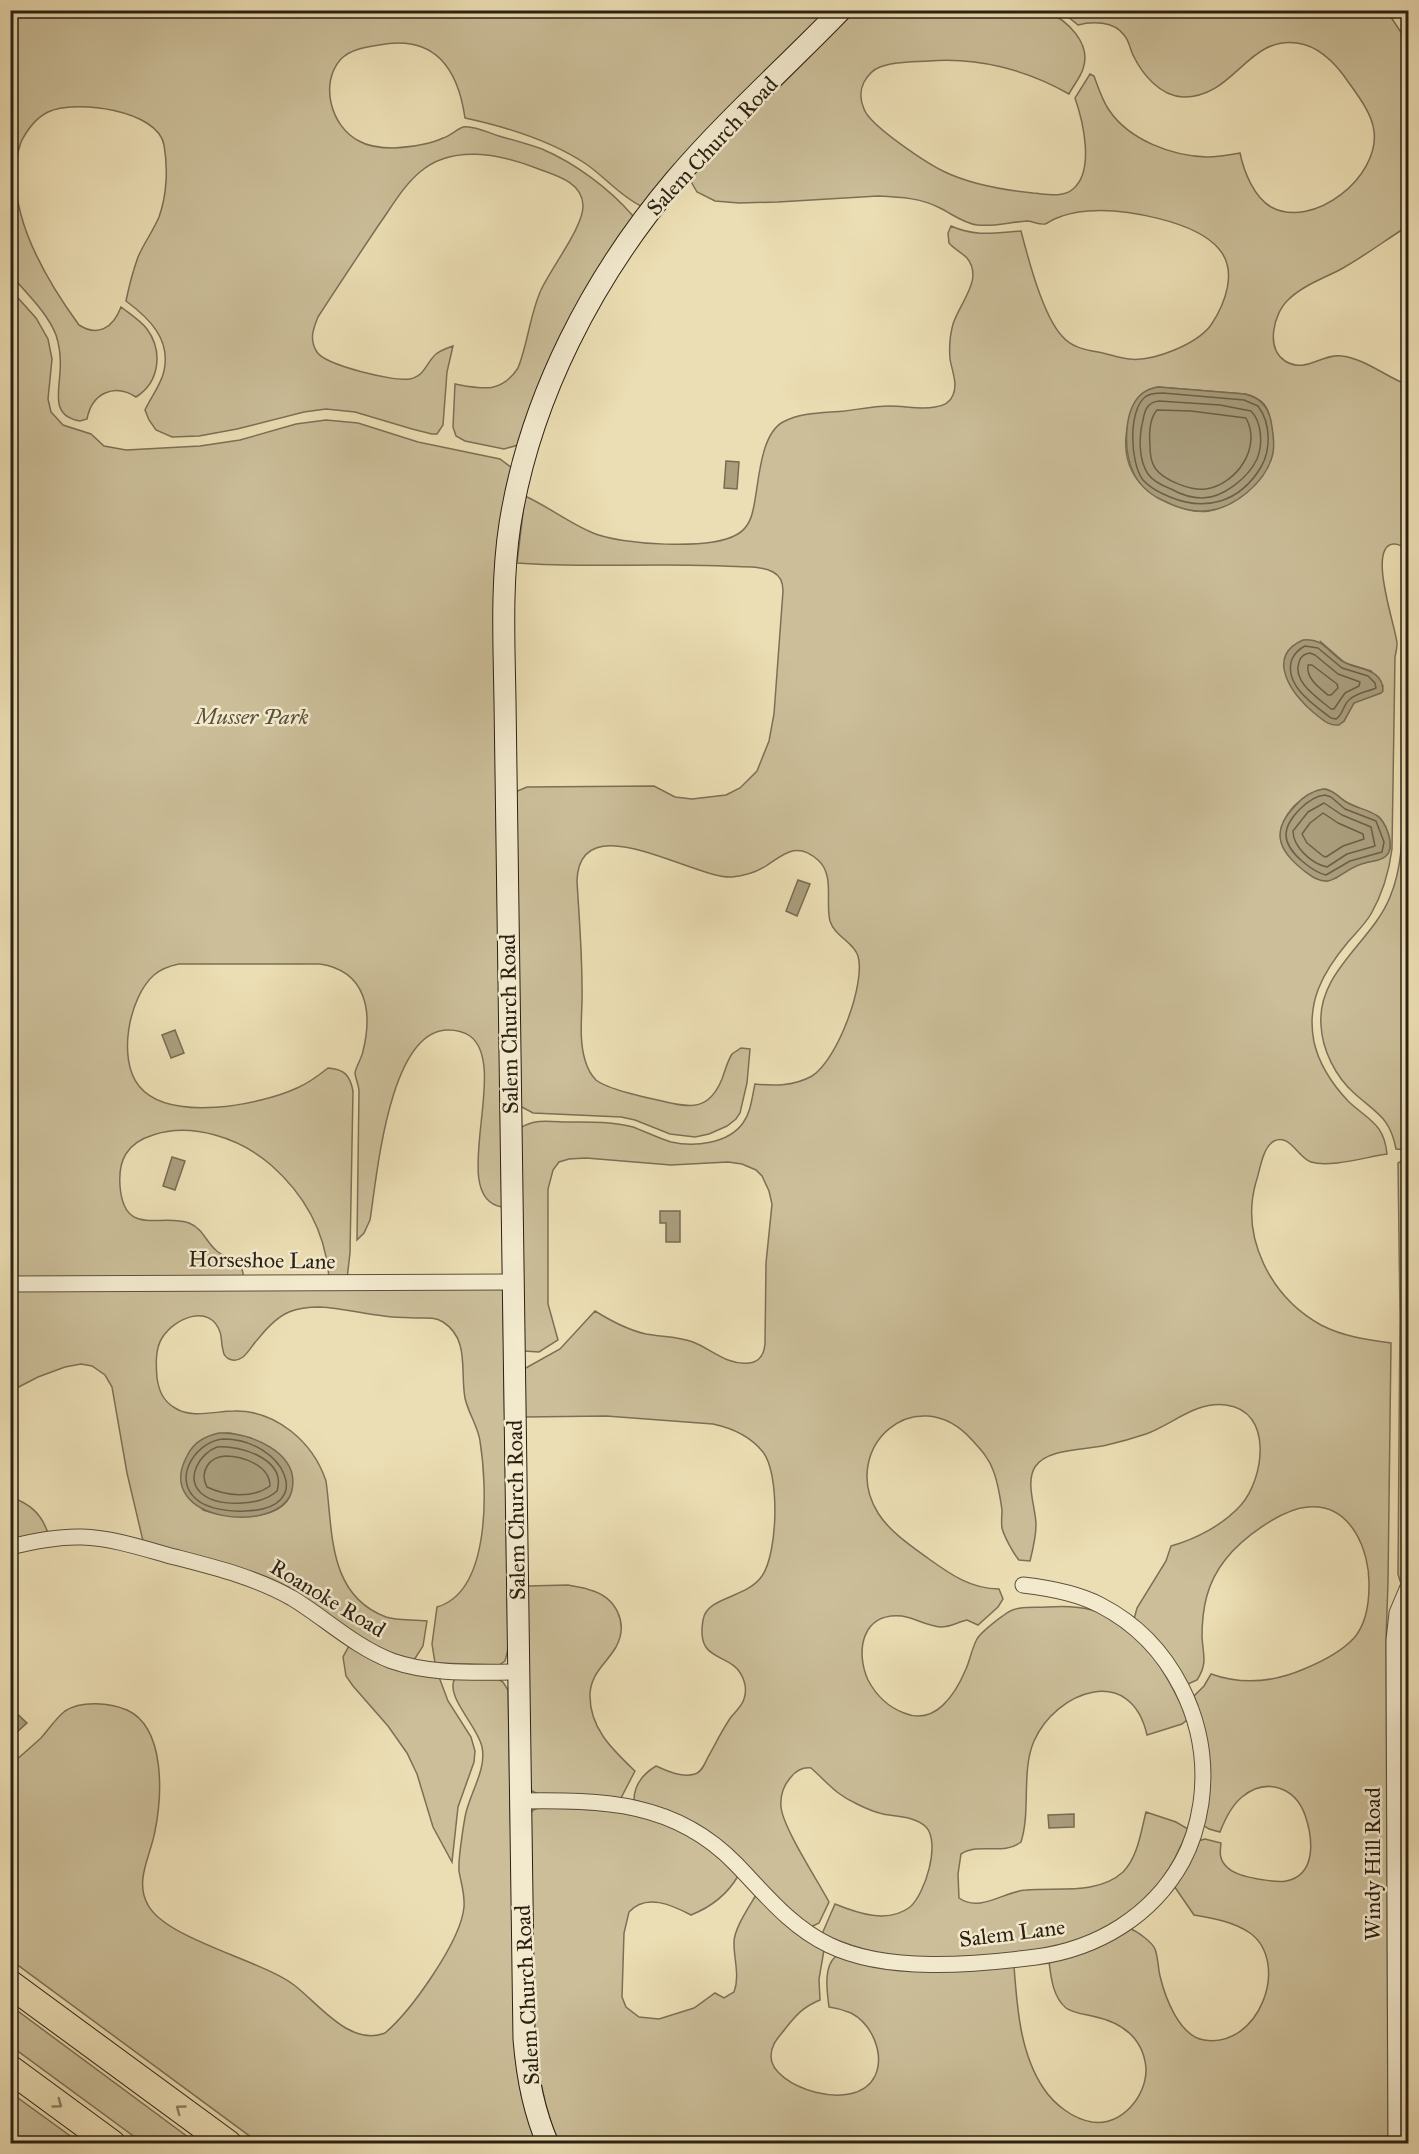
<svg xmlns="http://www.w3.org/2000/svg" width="1419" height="2154" font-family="'IM FELL Great Primer',serif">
<rect width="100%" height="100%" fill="#ecdeb4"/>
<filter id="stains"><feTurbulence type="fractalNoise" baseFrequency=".00333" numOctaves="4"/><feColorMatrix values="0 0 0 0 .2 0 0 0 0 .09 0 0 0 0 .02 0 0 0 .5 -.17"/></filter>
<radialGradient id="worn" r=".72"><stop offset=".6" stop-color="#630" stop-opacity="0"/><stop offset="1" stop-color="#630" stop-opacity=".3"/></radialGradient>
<g fill="#cbbe99" stroke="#7b7056" stroke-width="1.5" fill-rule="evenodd">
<path d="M10,11H827L641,206C620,196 605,177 586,164C550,140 507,127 465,118C458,69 435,34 379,45C366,47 351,49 341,59C319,83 331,127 359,141C369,147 383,148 394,148C411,147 428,145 443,138C450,136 457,129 463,127C473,125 489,133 499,136C513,140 528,144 542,149C575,163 610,189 633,216L518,445L504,449L465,441L456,436L453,427L455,384C482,389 501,394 518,368C528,343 530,314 541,290C551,268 584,226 583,205C582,181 554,175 536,168C500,154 452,144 420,172C403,186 391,208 378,226C358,256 338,286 318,317C313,329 309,340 317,352C325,365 394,382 410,379C425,376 426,363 436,354C441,350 447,348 453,346L447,372L443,425L437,434H432L412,429L355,412L326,409L304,412L237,429L199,436L172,437L156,430L149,420L145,410C151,397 161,385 164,371C171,339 149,318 126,301C129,286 133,271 138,257C144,243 153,231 159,217C167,195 168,168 164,145C158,110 75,99 48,112C36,118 27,130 21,142C0,203 44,277 79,325C98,337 113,328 121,307C130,314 140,320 147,329C163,351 160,382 136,397C114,383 92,393 87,419L80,421C51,416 59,393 60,372C61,359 60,347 56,335C47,312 26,293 11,275Z"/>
<path d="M855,11H1046C1067,20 1092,43 1083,69C1080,78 1073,86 1069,94C1027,70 978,57 929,61C914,62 895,61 880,67C872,70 868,75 864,82C860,90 860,100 864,109C870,126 928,164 945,172C972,185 1004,190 1033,193C1046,194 1063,198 1073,189C1095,171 1083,121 1075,98L1090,74L1094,76C1098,87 1102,100 1109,110C1129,140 1172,156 1207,157C1218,157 1229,155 1240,153C1244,172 1254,197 1271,207C1313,230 1380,177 1374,131C1372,114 1359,97 1349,83C1337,65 1320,46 1297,43C1247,36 1234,98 1183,97C1160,96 1142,74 1133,55C1130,49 1129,40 1124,35C1114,21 1092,21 1078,25L1061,11H1387L1408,43V226C1387,239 1366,255 1343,268C1325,278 1303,285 1288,300C1274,313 1265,348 1285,361C1306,374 1322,353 1342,356C1366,359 1386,377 1408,385V553C1404,548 1400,543 1393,544C1367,547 1396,628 1397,643C1397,647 1396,653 1395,657L1392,849C1389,872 1383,893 1371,914C1365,924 1356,933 1348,942C1323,972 1306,1002 1314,1042C1319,1064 1333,1085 1348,1101C1368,1120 1384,1123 1387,1154C1366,1157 1330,1168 1311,1162C1298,1158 1290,1133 1274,1141C1262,1148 1260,1171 1256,1182C1240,1238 1271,1297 1321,1325C1342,1336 1367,1340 1391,1343L1388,1582L1386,1640L1388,2143H559C533,2083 534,2024 533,1960C532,1911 532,1862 531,1813L533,1810L539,1808C595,1809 652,1809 700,1842C714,1851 726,1864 738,1876C727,1895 711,1907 691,1915C672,1905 646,1893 629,1912L624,1933L622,1997L626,2007L639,2017L659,2019L694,2008L715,1993L724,1998L734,1992C740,1976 734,1960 734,1944C733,1930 749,1907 756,1895L824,1950L819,1979L820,2000C803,2007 796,2015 785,2029C779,2037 771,2044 771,2056C770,2087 856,2115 875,2076C885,2054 872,2024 851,2013C844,2010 837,2008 829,2007C827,1991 823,1967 836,1956L1014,1966C1017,2007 1020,2054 1044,2089C1054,2104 1073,2119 1092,2122C1122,2126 1147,2096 1146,2068C1143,2036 1121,2022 1092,2016C1083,2014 1073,2013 1066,2008C1053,1997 1051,1978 1049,1962L1112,1940L1131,1929C1138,1932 1152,1942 1155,1949C1158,1957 1158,1967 1160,1976C1165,1997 1179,2036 1204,2040C1259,2049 1291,1963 1250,1933C1234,1922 1213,1918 1194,1915L1174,1886L1198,1841L1205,1839L1221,1843C1220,1851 1219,1858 1225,1865C1232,1874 1247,1877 1258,1879C1267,1880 1277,1883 1286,1881C1317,1875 1313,1838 1305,1815C1295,1787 1266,1777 1242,1797C1231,1806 1225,1819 1220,1832L1209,1829L1203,1825L1207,1745L1204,1728L1194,1696L1204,1686L1211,1674C1242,1685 1274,1682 1304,1669C1321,1662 1341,1652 1354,1638C1366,1624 1369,1604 1369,1586C1370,1551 1351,1503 1308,1507C1281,1509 1241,1539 1225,1560C1207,1583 1202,1608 1202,1637C1203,1655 1208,1663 1197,1680L1188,1684L1134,1619L1137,1608L1166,1561L1171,1546C1196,1539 1223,1525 1241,1505C1264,1479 1274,1411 1226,1405C1196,1401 1173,1424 1146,1434C1134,1438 1120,1442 1107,1445C1087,1450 1047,1448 1035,1467C1025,1483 1036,1508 1036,1525C1036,1537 1033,1549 1030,1561L1019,1560C1013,1553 1004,1536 1002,1528C1001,1522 1002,1516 1002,1510C1000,1496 998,1482 993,1470C989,1458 980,1449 972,1440C916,1378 838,1448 878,1513C890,1532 911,1546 929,1559C950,1574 971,1589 999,1589L1003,1599L998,1607L978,1625L967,1620C958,1622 950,1627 941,1627C927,1626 915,1618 902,1616C862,1612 855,1651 868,1680C876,1695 888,1707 904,1713C935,1726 955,1695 966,1669C970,1660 972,1648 977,1639C982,1631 996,1621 1004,1615C1016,1605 1032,1608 1047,1607C1061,1606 1078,1606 1092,1610C1141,1624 1168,1676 1188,1719L1182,1724L1147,1735C1131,1663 1056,1691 1034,1741C1021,1771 1031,1811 1021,1842C1003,1856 980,1842 961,1854L958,1874L959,1898C980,1913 1005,1891 1026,1890C1057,1887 1098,1895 1123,1872C1138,1857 1141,1831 1146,1812L1176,1822L1188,1829C1173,1868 1156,1894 1121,1919C1071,1955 1001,1956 942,1957C924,1957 905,1958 887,1955C864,1950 844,1944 822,1934L835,1904C857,1913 888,1924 910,1907C925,1894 941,1843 926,1827C915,1816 896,1817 883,1814C874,1812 865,1808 857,1804C835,1794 828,1783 811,1768C803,1767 796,1771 791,1777C783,1786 780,1796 781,1807C783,1828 818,1881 829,1902L819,1923L811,1927L782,1902L714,1835L697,1824L660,1808L634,1800C634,1784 643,1774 656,1766C667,1771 682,1778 695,1774C702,1772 705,1763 708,1757C716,1743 722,1730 731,1717C736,1711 742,1706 744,1699C746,1693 746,1687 744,1681C734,1649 695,1667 703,1620C707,1596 746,1599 762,1576C778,1553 780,1474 763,1452C750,1436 732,1428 713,1424L606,1416L525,1417L524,1369L560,1349L595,1311C611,1321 628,1330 646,1334C662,1337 677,1336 693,1342C711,1349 728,1366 749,1363C760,1362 764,1354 765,1344L766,1263L772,1204L769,1191L762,1176L756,1170L742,1164L728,1162L671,1165L586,1158L569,1159L559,1162L553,1170L548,1189V1304L558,1340L539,1352L524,1351L520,1128C534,1119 548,1121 564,1122C587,1122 611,1121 633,1127C646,1132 658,1138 671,1142C694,1147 728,1144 743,1123C751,1112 752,1097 755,1084C775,1086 794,1086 812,1076C837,1061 866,983 858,956C853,941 835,937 830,921C825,902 835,875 818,860C797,841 784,854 766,866C755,873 744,876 732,877C693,879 579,803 577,881C579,916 582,951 582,987C583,1010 578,1037 585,1060C587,1067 591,1075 596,1080C607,1089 647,1098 662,1101C690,1108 709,1111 722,1079C725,1071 727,1062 732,1054L741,1048L750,1049L747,1083L740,1113L736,1119L727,1126L709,1134L695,1137L670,1134L635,1120L621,1117L533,1113L520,1106L515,792L527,787L654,786L675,797L692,799L726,795L740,788L757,771L769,741L774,714L783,591C783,583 781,576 773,572C759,565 739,567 723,566C654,563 585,568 517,563L525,496C549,507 569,523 593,533C621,545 710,550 736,535C746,530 751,520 753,510C759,486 759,435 783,422C801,412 825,413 845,411C860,409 875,406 890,406C905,406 920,410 935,407C943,406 950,403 953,395C958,384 952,371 950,359C949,347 950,335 953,324C960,302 984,279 967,258C961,252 954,249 949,243L948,233L951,226C976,237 994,233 1021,231C1028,258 1043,316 1062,336C1071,347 1085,350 1098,352C1109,354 1119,358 1129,359C1153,362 1197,344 1211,325C1225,304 1238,271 1219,249C1196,221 1123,208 1088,211C1077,212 1066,214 1057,218C1053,219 1048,223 1045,224C1039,225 1032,221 1027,221C1010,222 993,227 977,225C963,223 952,214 940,208C921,198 900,197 878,196L778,202L739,203L715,201L697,192L689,178ZM1158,387L1245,394C1276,401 1271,425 1267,449C1266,457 1266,469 1262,476C1258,482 1251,488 1246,492C1235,501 1223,509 1209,511C1197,513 1185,509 1174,505C1134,491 1117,459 1130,417C1135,400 1139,391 1158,387ZM1321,642L1345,663L1371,671L1383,686L1354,703L1344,721ZM1326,789C1336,792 1341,800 1350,804C1376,818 1387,813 1390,849L1380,859L1352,866L1336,878L1326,881C1292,866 1262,842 1294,806C1303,797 1313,790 1326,789Z"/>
<path d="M10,289L36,318L48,339L52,359L48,399L51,412L63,425L91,434L104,446L126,450L200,446L240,440L296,424L326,420L358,423L418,442L500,459L512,468L494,644L502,1207C446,1198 511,1066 470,1036C464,1032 456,1030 448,1030C389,1030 377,1176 370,1220L364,1233L357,1240L359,1091C359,1086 355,1077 355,1073C356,1066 362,1058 363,1051C373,1011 366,971 320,964H179C169,966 161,969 154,975C129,997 117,1059 139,1086C169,1123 260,1105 297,1088C309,1083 318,1076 328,1068C344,1069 350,1075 353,1091L350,1253L347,1279H329C326,1233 306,1196 271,1165C240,1138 192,1122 153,1135C127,1143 118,1160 120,1186C124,1238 160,1213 189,1223C204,1229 206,1243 218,1252C232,1263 240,1254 244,1278L11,1279Z"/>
<path d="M1408,638V1150L1396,1149C1390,1117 1376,1113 1354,1093C1336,1077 1322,1050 1321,1025C1317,972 1372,942 1390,897C1405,861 1402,822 1403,784C1403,742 1404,700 1404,657Z"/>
<path d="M1408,1158V1579L1405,1581H1400L1398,1574L1400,1316L1398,1163Z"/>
<path d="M494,1286L503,1290L508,1649L505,1661L499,1665L435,1663L432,1644L437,1607C492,1591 487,1485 480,1441C478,1426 468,1413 465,1398C460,1372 470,1339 443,1322C435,1317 426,1318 416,1318C406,1317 395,1318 384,1316C363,1314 342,1308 320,1307C310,1307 299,1308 289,1312C277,1317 266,1329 258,1339C253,1344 249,1352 243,1357C235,1363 224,1360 223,1350C221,1344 222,1337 220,1332C210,1303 174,1318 162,1338C155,1349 156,1365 157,1378C159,1391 163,1401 175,1408C192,1419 215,1411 234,1411C276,1410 313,1442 326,1481C333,1530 327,1595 386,1617C398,1621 414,1619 427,1621L423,1646L414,1660L391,1653L370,1643L304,1599L143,1541L127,1473L112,1387L105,1375L92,1366L81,1364L65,1367L38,1377L11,1391V1288ZM230,1433L251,1438L290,1472C304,1524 234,1520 203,1510L181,1478C187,1449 198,1434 230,1433Z"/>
<path d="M11,1497C30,1504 41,1513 48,1533L11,1540Z"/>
<path d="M568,1585C575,1587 583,1587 590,1590C616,1597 629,1623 616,1647C606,1664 591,1673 590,1694C589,1728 613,1750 635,1771L621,1798L538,1794L532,1791L530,1786L527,1586Z"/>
<path d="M1408,1598V1864L1403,1858V1855L1402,1640L1405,1609Z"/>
<path d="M349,1646L439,1677L448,1701L471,1737L475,1751L474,1762L458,1807L452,1862L433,1827L417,1774L407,1753L388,1726L353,1686L346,1676L343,1657Z"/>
<path d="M455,1678L498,1679L503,1682L508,1690L515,2050L521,2094L538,2143H259L11,1960L10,1765C21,1756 31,1747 41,1738C49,1729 56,1718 65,1711C82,1700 110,1703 127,1710C166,1728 162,1796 155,1831C151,1855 134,1881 148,1905C166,1939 261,1960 294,1985C319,2004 350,2047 385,2033C411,2011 461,1941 464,1907C465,1894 461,1883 459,1871C458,1861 463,1828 465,1817C469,1794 487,1770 482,1747C478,1726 444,1696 455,1678Z"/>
<path d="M1408,1881V2143L1404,2144L1403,1891Z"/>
<path d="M11,2006L196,2143H143L11,2046Z"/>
<path d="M10,2093H11L80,2143H11Z"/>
</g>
<g fill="#aa9e7d" stroke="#776c53" stroke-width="1.5">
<path d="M1158,387L1245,394C1260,398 1268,406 1271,421C1273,432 1275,443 1273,453C1267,482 1233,510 1204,511C1190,512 1176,507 1164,501C1141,491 1130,474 1127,449C1125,424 1129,391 1158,387Z"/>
<path d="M726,461L739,462L737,489L724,488Z"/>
<path d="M1303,640C1325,638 1327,652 1344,662C1358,670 1383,668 1383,691L1381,693L1354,703L1344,721L1339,725C1328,726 1322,719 1314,713C1293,696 1264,657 1303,640Z"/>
<path d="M1323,789C1334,790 1338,797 1346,802C1356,808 1367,809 1376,815C1386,820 1396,847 1386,856C1381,861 1372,861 1365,863C1350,866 1339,879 1328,881C1318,882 1310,875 1303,870C1277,849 1271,830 1296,805C1303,797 1312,791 1323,789Z"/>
<path d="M798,880L810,884L797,916L786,911Z"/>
<path d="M175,1030L184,1053L171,1058L162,1035Z"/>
<path d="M172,1157L185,1161L175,1190L163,1186Z"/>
<path d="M660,1211H680V1242H666V1223H660Z"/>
<path d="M219,1433C249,1432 300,1452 292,1490C282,1536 151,1523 187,1456C193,1443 205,1436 219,1433Z"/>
<path d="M10,1707L27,1723L16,1733L11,1727Z"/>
<path d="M1074,1814V1827L1049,1828L1048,1815Z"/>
</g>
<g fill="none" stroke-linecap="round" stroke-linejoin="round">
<g stroke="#6a6048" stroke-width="1.5">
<path d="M1163,393L1244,400L1258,406C1271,423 1271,450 1261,467C1240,502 1206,512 1170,497C1160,493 1150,488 1143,480C1130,463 1128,411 1145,397C1150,393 1157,393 1163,393Z"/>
<path d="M1159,401L1220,405L1251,411C1262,422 1263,445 1257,459C1248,478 1223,498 1202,498C1192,498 1180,494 1171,489C1163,486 1153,481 1148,474C1138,459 1139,436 1143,420C1145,409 1148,402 1159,401Z"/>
<path d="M1157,410L1191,411L1246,418C1262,447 1237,484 1206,489C1192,491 1164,481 1155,468C1151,462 1150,453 1150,446C1149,434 1149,419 1157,410Z"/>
<path d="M1305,646L1318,648L1342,668L1368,676L1375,683L1376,688C1367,692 1356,693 1349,700C1343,705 1343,715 1336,719L1331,718C1314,705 1283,685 1292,659C1295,653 1299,649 1305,646Z"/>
<path d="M1310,653L1315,655L1338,674L1360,682L1359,686L1345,693L1334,709H1331C1318,698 1292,682 1299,662C1301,656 1304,654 1310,653Z"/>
<path d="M1308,665H1312L1337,684L1338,688L1331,695H1328C1318,687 1306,678 1308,665Z"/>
<path d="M1325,795L1331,797L1345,809L1376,821L1384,842L1382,852L1350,861L1326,875C1317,873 1309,867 1302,861C1281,843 1281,828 1300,809C1307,802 1315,796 1325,795Z"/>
<path d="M1324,803L1342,815L1371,827L1375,846L1347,854L1327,867C1312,864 1293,847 1293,831L1308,812Z"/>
<path d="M1323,813L1338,823L1363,834L1364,839L1343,846L1326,857L1323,856L1307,843L1302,834L1310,823Z"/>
<path d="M224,1439C282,1439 319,1509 245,1511C230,1512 207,1509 196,1499C171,1477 198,1440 224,1439Z"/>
<path d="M217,1447C240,1445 287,1459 277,1491C261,1506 218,1508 201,1493C185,1478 200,1453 217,1447Z"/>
<path d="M225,1456C242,1456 270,1465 270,1486C252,1499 226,1496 207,1487C199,1472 209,1457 225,1456Z"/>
</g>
<g stroke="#5b503b" stroke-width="17">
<g id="street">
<path d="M10,1284L513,1282"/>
<path d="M10,1547C34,1541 58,1536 82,1537C111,1538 139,1547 167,1555C209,1566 253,1576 292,1598C325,1618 355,1647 392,1661C432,1675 477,1672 519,1672"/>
<path d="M521,1801C603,1800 675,1801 736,1864C765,1894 791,1927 829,1945C886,1973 974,1965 1036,1957C1097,1949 1152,1916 1182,1862C1192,1844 1198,1823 1201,1803C1212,1723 1172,1642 1100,1605C1077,1593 1049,1588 1023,1585"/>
<path d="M1396,2144L1394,1640L1397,1613L1408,1587"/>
</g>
</g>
<g stroke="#2b2113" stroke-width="23">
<path id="secondary" d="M548,2144C533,2110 527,2076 524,2039L505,701C504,643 501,582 510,524C530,398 593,277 675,180C726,120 786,67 841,10"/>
</g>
<g stroke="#2b2113" stroke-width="29">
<g id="highway">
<path d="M10,1984L228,2144"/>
<path d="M10,2069L112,2144"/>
</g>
</g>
<use href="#street" stroke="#f3eace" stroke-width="15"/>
<use href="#secondary" stroke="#f3eace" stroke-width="21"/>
<use href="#highway" stroke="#ecdeb4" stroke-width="27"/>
</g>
<defs><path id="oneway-chevron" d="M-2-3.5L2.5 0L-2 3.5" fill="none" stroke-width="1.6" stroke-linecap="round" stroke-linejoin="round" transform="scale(1.5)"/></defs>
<g stroke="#8c8064">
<use href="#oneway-chevron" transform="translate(58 2104) rotate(36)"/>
<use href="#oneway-chevron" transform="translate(180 2109) rotate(-144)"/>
</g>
<g text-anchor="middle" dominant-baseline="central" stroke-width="5" stroke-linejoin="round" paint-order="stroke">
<g font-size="22" fill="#2b2113" stroke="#f3eace">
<text transform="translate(712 146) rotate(-47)">Salem Church Road</text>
<text transform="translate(509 1024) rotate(-91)">Salem Church Road</text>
<text transform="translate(262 1260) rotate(1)">Horseshoe Lane</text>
<text transform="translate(516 1510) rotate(-91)">Salem Church Road</text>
<text transform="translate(328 1598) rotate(31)">Roanoke Road</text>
<text transform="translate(1372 1864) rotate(-90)">Windy Hill Road</text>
<text transform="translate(1012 1933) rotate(-7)">Salem Lane</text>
<text transform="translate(527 1995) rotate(-93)">Salem Church Road</text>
</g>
<g font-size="22" font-style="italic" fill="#5b503b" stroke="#f3eace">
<text x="252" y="716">Musser Park</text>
</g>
</g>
<rect width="1419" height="2154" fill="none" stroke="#ecdeb4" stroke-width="36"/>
<rect x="12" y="12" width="1395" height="2130" fill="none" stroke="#2b2113" stroke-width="3"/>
<rect x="18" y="18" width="1383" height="2118" fill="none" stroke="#2b2113" stroke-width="1.5"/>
<rect width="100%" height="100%" filter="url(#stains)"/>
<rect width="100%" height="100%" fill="url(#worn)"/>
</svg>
